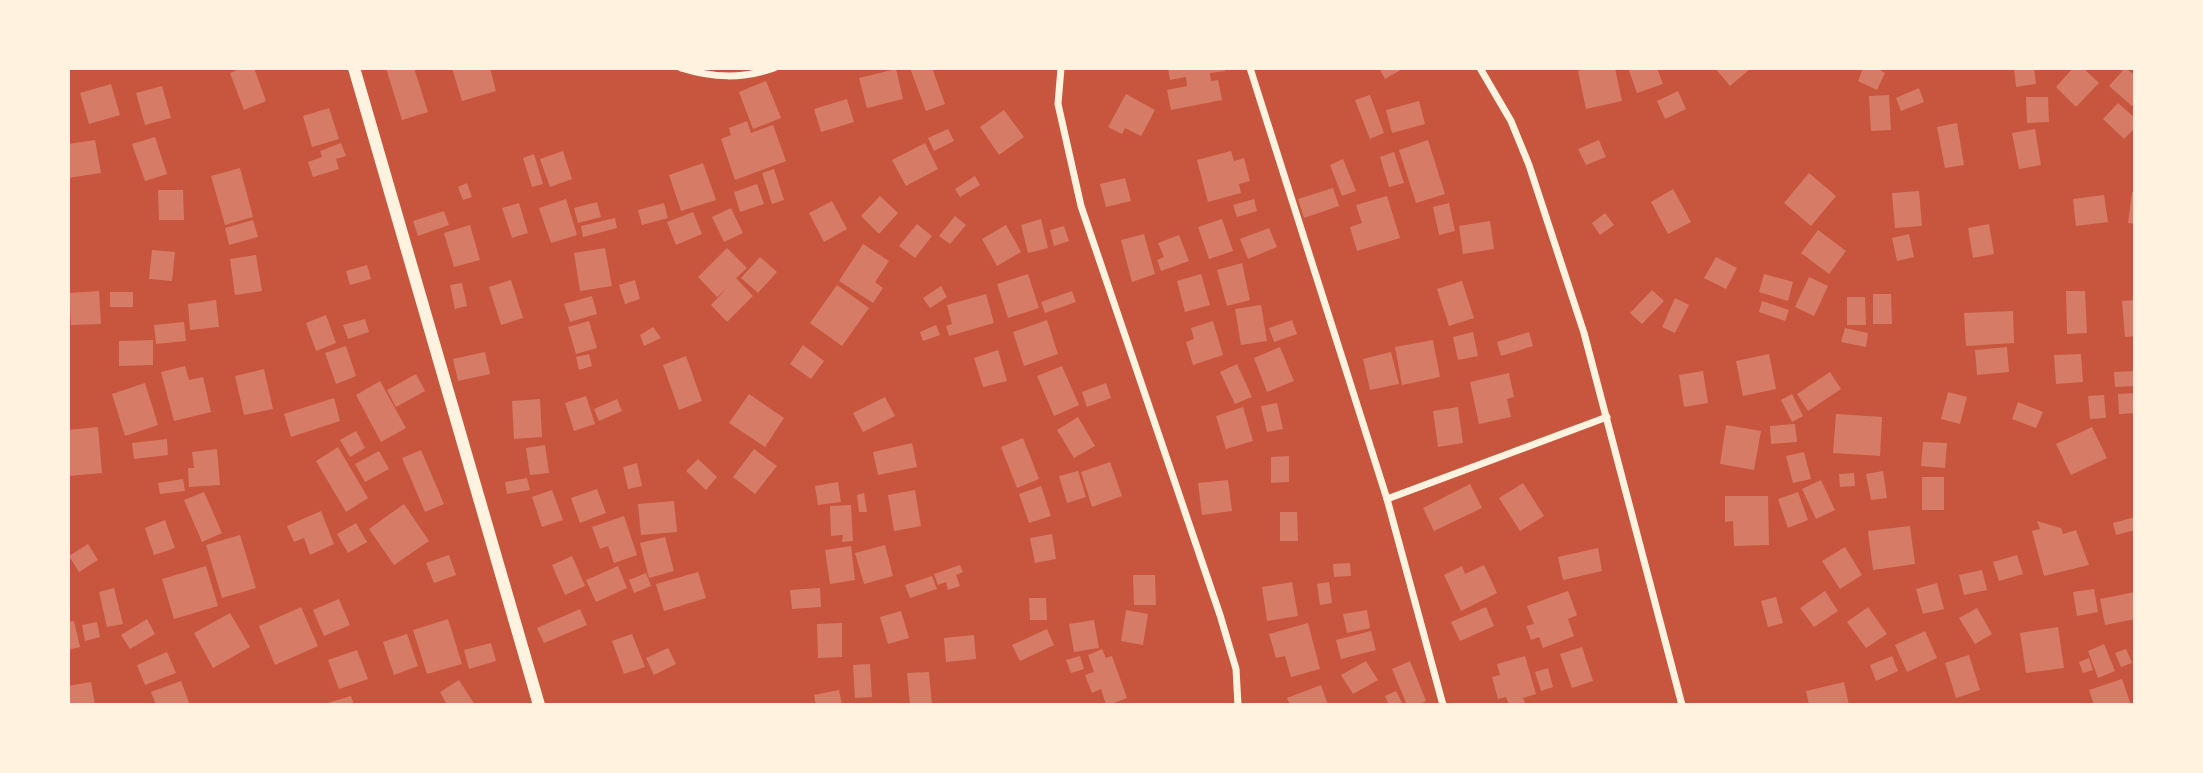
<svg xmlns="http://www.w3.org/2000/svg" width="2203" height="773" font-family="Helvetica,sans-serif">
<rect width="100%" height="100%" fill="#c8553d"/>
<g fill="#d67c66">
<path d="M242,68H254L266,101L244,110L230,73Z"/>
<path d="M386,68H414L428,112L402,120Z"/>
<path d="M452,68H490L496,91L462,101Z"/>
<path d="M910,68H932L945,104L926,111Z"/>
<path d="M1168,68H1224L1225,71L1210,73L1211,81L1218,80L1222,100L1171,110L1167,90L1187,86L1186,77L1170,80Z"/>
<path d="M1379,68H1404L1385,79Z"/>
<path d="M1589,68H1615L1622,101L1586,109L1578,71Z"/>
<path d="M1628,68H1657L1663,84L1637,93Z"/>
<path d="M1715,68H1751L1730,86Z"/>
<path d="M1863,68H1876L1885,73L1877,90L1858,81Z"/>
<path d="M2014,68H2034L2036,84L2016,87Z"/>
<path d="M2073,68H2083L2099,83L2076,107L2056,87Z"/>
<path d="M2125,68L2135,75V103L2132,106L2109,86Z"/>
<path d="M896,69L903,99L867,108L859,78Z"/>
<path d="M766,81L781,118L753,129L739,92Z"/>
<path d="M111,84L120,115L89,124L80,93Z"/>
<path d="M162,86L171,118L145,125L136,93Z"/>
<path d="M1919,88L1924,102L1901,111L1896,98Z"/>
<path d="M1678,91L1686,109L1665,119L1657,101Z"/>
<path d="M1126,94L1155,110L1141,136L1125,128L1122,134L1108,127Z"/>
<path d="M1370,95L1384,133L1370,139L1355,100Z"/>
<path d="M1889,95L1891,130L1871,131L1869,96Z"/>
<path d="M2026,97H2048L2049,122L2027,123Z"/>
<path d="M847,99L854,122L821,132L814,109Z"/>
<path d="M1419,101L1425,124L1392,133L1386,110Z"/>
<path d="M2118,103L2135,118V128L2124,139L2103,119Z"/>
<path d="M329,108L339,139L312,147L303,116Z"/>
<path d="M1004,110L1024,137L999,155L980,127Z"/>
<path d="M747,121L751,133L773,125L786,161L735,180L721,139L731,135L729,128Z"/>
<path d="M1957,123L1964,165L1945,168L1937,127Z"/>
<path d="M948,129L954,141L934,151L928,138Z"/>
<path d="M2035,129L2041,165L2019,169L2012,133Z"/>
<path d="M155,137L167,174L145,181L132,144Z"/>
<path d="M95,140L101,173L68,178V144Z"/>
<path d="M1428,140L1445,194L1416,203L1399,150Z"/>
<path d="M1599,140L1606,157L1586,165L1578,149Z"/>
<path d="M341,143L346,156L336,159L339,169L313,177L308,162L322,157L320,151Z"/>
<path d="M925,143L938,169L906,186L892,160Z"/>
<path d="M563,151L572,179L550,187L540,159Z"/>
<path d="M1231,151L1234,161L1244,158L1250,181L1239,184L1241,193L1208,202L1197,160Z"/>
<path d="M1394,152L1404,183L1389,187L1380,157Z"/>
<path d="M534,154L543,184L532,187L523,158Z"/>
<path d="M1343,159L1356,191L1342,196L1330,165Z"/>
<path d="M703,163L716,200L681,211L669,175Z"/>
<path d="M240,168L253,217L225,225L211,176Z"/>
<path d="M774,169L784,200L772,204L762,173Z"/>
<path d="M1809,173L1836,196L1811,226L1784,203Z"/>
<path d="M975,176L980,185L960,197L955,189Z"/>
<path d="M1125,178L1131,201L1106,207L1100,184Z"/>
<path d="M467,183L472,197L463,200L458,187Z"/>
<path d="M757,184L764,204L740,212L734,192Z"/>
<path d="M1333,188L1339,206L1304,218L1298,199Z"/>
<path d="M1673,189L1691,222L1668,234L1651,202Z"/>
<path d="M158,190H183L184,220H159Z"/>
<path d="M1919,191L1922,226L1895,228L1892,193Z"/>
<path d="M2132,192H2135V224L2128,223Z"/>
<path d="M2104,195L2108,222L2076,226L2073,199Z"/>
<path d="M880,196L898,213L879,234L861,216Z"/>
<path d="M1387,196L1400,238L1357,251L1350,227L1362,223L1356,205Z"/>
<path d="M566,199L577,235L551,243L539,208Z"/>
<path d="M1254,199L1257,211L1237,217L1233,205Z"/>
<path d="M832,201L847,229L824,242L809,213Z"/>
<path d="M597,202L601,217L578,223L574,208Z"/>
<path d="M519,203L528,233L512,238L502,208Z"/>
<path d="M664,203L668,218L642,225L638,210Z"/>
<path d="M1449,203L1455,231L1439,235L1433,207Z"/>
<path d="M731,208L743,233L724,242L712,217Z"/>
<path d="M444,211L449,225L418,236L413,221Z"/>
<path d="M693,212L702,234L676,245L667,222Z"/>
<path d="M1605,213L1614,225L1600,235L1592,223Z"/>
<path d="M955,216L966,225L950,244L939,236Z"/>
<path d="M615,218L617,228L583,237L581,226Z"/>
<path d="M1041,219L1048,248L1028,253L1021,225Z"/>
<path d="M1222,219L1233,251L1209,259L1198,227Z"/>
<path d="M253,220L258,237L229,245L225,228Z"/>
<path d="M1490,221L1494,249L1463,254L1459,226Z"/>
<path d="M917,224L932,236L915,258L899,246Z"/>
<path d="M1989,224L1994,254L1973,258L1968,228Z"/>
<path d="M470,225L480,260L454,267L444,233Z"/>
<path d="M1006,225L1021,252L997,266L982,239Z"/>
<path d="M1064,226L1069,241L1054,246L1050,230Z"/>
<path d="M1269,228L1277,247L1248,259L1240,239Z"/>
<path d="M1818,230L1846,251L1829,274L1801,253Z"/>
<path d="M1144,234L1155,274L1132,282L1121,240Z"/>
<path d="M1909,234L1914,257L1897,261L1892,238Z"/>
<path d="M1179,235L1189,261L1161,271L1157,260L1164,257L1158,243Z"/>
<path d="M863,244L889,261L875,282L883,288L873,303L839,281Z"/>
<path d="M605,248L612,286L580,291L574,253Z"/>
<path d="M727,248L747,268L736,278L753,296L727,322L711,305L727,288L717,297L698,277Z"/>
<path d="M152,250L175,252L172,281L149,279Z"/>
<path d="M256,255L262,291L235,295L230,259Z"/>
<path d="M760,257L777,272L758,293L741,278Z"/>
<path d="M1716,257L1737,268L1726,289L1704,278Z"/>
<path d="M1242,263L1250,300L1227,306L1217,270Z"/>
<path d="M367,265L371,279L350,285L346,271Z"/>
<path d="M1028,274L1039,308L1008,318L997,284Z"/>
<path d="M1201,274L1210,305L1185,312L1177,281Z"/>
<path d="M1764,274L1793,282L1788,301L1759,292Z"/>
<path d="M1809,277L1828,286L1814,316L1795,307Z"/>
<path d="M511,280L523,318L501,325L489,287Z"/>
<path d="M635,280L640,299L625,304L619,285Z"/>
<path d="M1462,281L1474,318L1449,326L1437,289Z"/>
<path d="M462,283L467,306L455,309L450,285Z"/>
<path d="M837,285L869,308L842,346L810,323Z"/>
<path d="M941,286L947,297L930,308L923,298Z"/>
<path d="M1652,290L1664,301L1642,324L1630,313Z"/>
<path d="M99,291L101,324L71,325L69,293Z"/>
<path d="M1072,291L1076,302L1045,313L1041,302Z"/>
<path d="M2066,291H2085L2087,333L2067,334Z"/>
<rect x="110" y="292" width="23" height="15"/>
<path d="M986,294L994,323L949,336L946,326L952,324L947,305Z"/>
<path d="M1873,294H1891L1892,324H1873Z"/>
<path d="M592,296L597,314L570,322L564,304Z"/>
<path d="M1847,297H1865L1866,325H1847Z"/>
<path d="M1675,298L1689,305L1675,333L1662,327Z"/>
<path d="M216,300L219,327L190,330L188,304Z"/>
<path d="M2135,300V336L2125,337L2122,301Z"/>
<path d="M1762,301L1789,310L1785,321L1759,312Z"/>
<path d="M1261,305L1267,341L1241,345L1235,309Z"/>
<path d="M2013,311L2014,343L1966,346L1964,313Z"/>
<path d="M326,315L336,343L316,351L306,323Z"/>
<path d="M365,319L369,332L348,339L343,325Z"/>
<path d="M1047,320L1058,354L1024,366L1013,332Z"/>
<path d="M1292,320L1297,334L1274,342L1269,328Z"/>
<path d="M589,321L597,348L576,354L568,327Z"/>
<path d="M1213,321L1223,355L1193,365L1186,342L1194,339L1191,328Z"/>
<path d="M184,322L186,341L156,344L154,325Z"/>
<path d="M936,325L940,335L923,341L920,332Z"/>
<path d="M653,327L661,338L644,346L640,335Z"/>
<path d="M1845,328L1868,333L1866,347L1841,342Z"/>
<path d="M1473,332L1478,356L1458,360L1453,337Z"/>
<path d="M1529,332L1533,346L1501,356L1497,342Z"/>
<path d="M153,340V365L119,366V341Z"/>
<path d="M1433,340L1440,377L1402,385L1395,347Z"/>
<path d="M803,345L824,361L811,379L790,364Z"/>
<path d="M346,346L356,376L336,384L325,353Z"/>
<path d="M1280,347L1294,381L1267,392L1254,358Z"/>
<path d="M2007,347L2009,372L1977,375L1975,350Z"/>
<path d="M998,350L1007,381L983,387L974,358Z"/>
<path d="M485,352L490,374L458,381L453,359Z"/>
<path d="M1391,352L1399,384L1370,390L1363,359Z"/>
<path d="M589,354L592,366L579,370L576,357Z"/>
<path d="M1769,354L1776,389L1743,396L1736,361Z"/>
<path d="M2081,354L2083,382L2056,384L2054,355Z"/>
<path d="M686,356L702,401L679,410L663,365Z"/>
<path d="M1237,364L1252,397L1235,404L1220,372Z"/>
<path d="M185,366L189,380L203,377L211,412L174,421L161,372Z"/>
<path d="M1062,366L1079,405L1054,416L1037,376Z"/>
<path d="M264,369L273,409L244,415L235,376Z"/>
<path d="M1703,371L1708,403L1684,407L1679,375Z"/>
<path d="M2135,371V386L2115,387L2114,372Z"/>
<path d="M1830,372L1841,389L1808,411L1797,394Z"/>
<path d="M1509,373L1514,397L1507,399L1511,417L1479,424L1470,382Z"/>
<path d="M416,374L425,391L396,407L387,390Z"/>
<path d="M380,381L406,428L381,442L356,395Z"/>
<path d="M145,383L158,425L125,436L112,394Z"/>
<path d="M1106,383L1111,398L1087,407L1082,392Z"/>
<path d="M1948,392L1967,397L1960,424L1941,419Z"/>
<path d="M2135,393V413L2119,414L2118,394Z"/>
<path d="M749,394L784,418L765,447L729,423Z"/>
<path d="M1792,394L1803,416L1792,422L1781,400Z"/>
<path d="M2104,395L2106,418L2090,419L2088,396Z"/>
<path d="M586,396L595,424L574,431L565,403Z"/>
<path d="M885,397L895,416L863,432L853,413Z"/>
<path d="M334,398L340,421L291,437L284,414Z"/>
<path d="M540,399L542,437L514,439L512,401Z"/>
<path d="M617,399L622,411L599,421L594,409Z"/>
<path d="M2018,402L2043,412L2036,428L2012,419Z"/>
<path d="M1277,403L1283,429L1267,432L1261,406Z"/>
<path d="M1243,407L1253,441L1226,449L1216,416Z"/>
<path d="M1458,407L1463,443L1438,447L1433,411Z"/>
<path d="M1836,414L1882,417L1880,456L1833,453Z"/>
<path d="M1078,417L1095,446L1074,458L1057,430Z"/>
<path d="M1795,424L1797,442L1771,444L1770,426Z"/>
<path d="M1726,425L1761,431L1754,470L1720,464Z"/>
<path d="M98,427L102,473L69,476L68,430Z"/>
<path d="M2092,427L2107,458L2071,475L2056,444Z"/>
<path d="M356,431L365,448L350,457L340,440Z"/>
<path d="M1023,438L1039,479L1017,488L1001,447Z"/>
<path d="M167,439L168,455L134,459L132,443Z"/>
<path d="M1923,442L1947,443L1945,468L1921,466Z"/>
<path d="M912,443L917,467L878,475L873,452Z"/>
<path d="M545,445L549,473L530,475L526,448Z"/>
<path d="M338,447L368,498L346,512L316,461Z"/>
<path d="M217,449L220,485L189,487L188,468H194L192,452Z"/>
<path d="M754,449L777,466L755,494L733,477Z"/>
<path d="M421,450L444,504L425,512L402,458Z"/>
<path d="M379,451L389,469L365,482L355,464Z"/>
<path d="M1804,452L1811,479L1793,483L1786,456Z"/>
<path d="M1289,456V482L1271,483V457Z"/>
<path d="M698,459L717,477L706,490L686,471Z"/>
<path d="M1110,462L1122,496L1092,507L1081,472Z"/>
<path d="M637,463L642,486L628,489L623,467Z"/>
<path d="M1078,471L1086,497L1067,503L1059,476Z"/>
<path d="M1883,471L1887,498L1871,500L1866,474Z"/>
<path d="M1854,473L1855,486L1840,487L1839,474Z"/>
<rect x="1922" y="477" width="22" height="33"/>
<path d="M527,478L530,490L507,494L505,482Z"/>
<path d="M183,479L185,491L160,494L158,483Z"/>
<path d="M1228,480L1232,511L1202,515L1198,483Z"/>
<path d="M1821,480L1835,510L1816,519L1802,489Z"/>
<path d="M838,482L841,502L818,505L815,486Z"/>
<path d="M1523,483L1544,516L1520,531L1499,498Z"/>
<path d="M1470,484L1482,508L1434,531L1423,508Z"/>
<path d="M1041,486L1051,516L1029,523L1019,494Z"/>
<path d="M597,489L606,513L580,523L571,498Z"/>
<path d="M552,490L563,520L542,527L532,497Z"/>
<path d="M915,490L921,526L894,531L888,495Z"/>
<path d="M204,492L222,533L202,542L184,500Z"/>
<path d="M1798,492L1808,520L1788,528L1778,499Z"/>
<path d="M864,493L867,512H859L857,495Z"/>
<path d="M1725,496H1768L1769,545L1734,546L1733,521L1725,522Z"/>
<path d="M674,501L677,532L641,535L638,504Z"/>
<path d="M404,504L429,541L394,565L369,529Z"/>
<path d="M851,505L853,541L842,542L843,535L831,536L830,506Z"/>
<path d="M321,511L334,544L310,555L304,538L294,542L287,526Z"/>
<path d="M1280,512H1297L1298,541H1280Z"/>
<path d="M624,516L637,555L614,563L608,546L600,549L592,527Z"/>
<path d="M2135,517V530L2116,535L2113,523Z"/>
<path d="M165,520L175,548L154,555L145,528Z"/>
<path d="M2037,521L2061,528L2063,534L2076,530L2089,565L2044,576L2032,531L2040,529Z"/>
<path d="M356,523L367,542L348,553L337,534Z"/>
<path d="M1910,526L1915,564L1873,570L1868,531Z"/>
<path d="M1052,534L1056,559L1035,563L1030,538Z"/>
<path d="M240,535L256,588L222,598L206,545Z"/>
<path d="M665,537L674,571L649,578L640,543Z"/>
<path d="M88,544L98,560L79,572L69,556Z"/>
<path d="M885,545L893,576L864,584L855,553Z"/>
<path d="M851,546L855,580L830,584L825,550Z"/>
<path d="M1845,547L1862,575L1840,589L1822,561Z"/>
<path d="M1598,548L1602,571L1563,580L1558,557Z"/>
<path d="M449,555L456,575L434,583L426,563Z"/>
<path d="M2017,555L2023,574L1999,581L1993,562Z"/>
<path d="M572,556L585,586L565,595L552,565Z"/>
<path d="M1350,563L1351,576L1334,577L1333,564Z"/>
<path d="M960,565L963,572L956,575L960,586L948,590L946,582L938,585L934,574Z"/>
<path d="M1484,565L1497,593L1461,611L1444,575L1462,566L1465,574Z"/>
<path d="M206,566L218,606L174,619L162,579Z"/>
<path d="M618,566L627,588L596,602L586,580Z"/>
<path d="M1982,570L1987,590L1964,595L1959,575Z"/>
<path d="M698,572L706,598L664,611L656,584Z"/>
<path d="M646,573L651,586L634,593L629,580Z"/>
<path d="M1133,575H1155L1156,605H1134Z"/>
<path d="M932,576L937,589L910,598L905,585Z"/>
<path d="M1292,582L1298,616L1267,621L1262,587Z"/>
<path d="M1329,582L1332,603L1320,605L1317,584Z"/>
<path d="M1937,583L1944,609L1923,614L1916,589Z"/>
<path d="M114,588L123,624L107,627L99,592Z"/>
<path d="M820,588L821,607L792,609L790,590Z"/>
<path d="M2094,589L2098,612L2077,616L2073,592Z"/>
<path d="M1568,591L1577,615L1568,619L1574,636L1543,648L1539,637L1531,640L1526,626L1534,624L1527,606Z"/>
<path d="M1825,591L1838,611L1814,627L1800,608Z"/>
<path d="M2135,592V619L2105,625L2100,599Z"/>
<path d="M1776,597L1783,623L1768,627L1761,601Z"/>
<path d="M1029,598H1046L1047,620H1030Z"/>
<path d="M339,599L350,625L324,636L313,610Z"/>
<path d="M301,607L318,646L275,665L259,626Z"/>
<path d="M1486,607L1494,626L1460,641L1451,622Z"/>
<path d="M1868,607L1887,634L1866,648L1847,622Z"/>
<path d="M1977,608L1992,634L1975,644L1959,618Z"/>
<path d="M580,609L587,625L544,643L537,628Z"/>
<path d="M1126,610L1148,614L1143,645L1121,641Z"/>
<path d="M1367,610L1370,628L1347,633L1343,614Z"/>
<path d="M901,611L909,638L888,644L880,617Z"/>
<path d="M230,613L250,647L213,668L194,633Z"/>
<path d="M147,619L155,634L130,649L121,635Z"/>
<path d="M448,619L462,664L427,674L413,630Z"/>
<path d="M1094,620L1099,648L1074,652L1069,624Z"/>
<path d="M74,621L80,647L68,650V622Z"/>
<path d="M97,622L100,637L85,641L82,625Z"/>
<path d="M842,623V657L818,658L817,624Z"/>
<path d="M1308,623L1320,669L1291,677L1285,656L1276,658L1269,634Z"/>
<path d="M2058,627L2064,668L2026,673L2020,633Z"/>
<path d="M1047,629L1054,645L1020,661L1012,645Z"/>
<path d="M1371,631L1376,650L1341,659L1336,640Z"/>
<path d="M1925,631L1937,658L1907,672L1895,645Z"/>
<path d="M407,634L418,666L394,675L383,642Z"/>
<path d="M632,634L645,667L624,674L612,641Z"/>
<path d="M974,635L976,659L946,662L944,638Z"/>
<path d="M491,643L496,661L469,669L464,650Z"/>
<path d="M2104,644L2115,671L2098,678L2088,651Z"/>
<path d="M1582,647L1593,681L1572,688L1560,654Z"/>
<path d="M668,648L676,664L654,675L646,658Z"/>
<path d="M1102,649L1106,658L1112,656L1127,698L1108,705H1106L1101,689L1092,693L1085,675L1094,672L1088,655Z"/>
<path d="M2126,649L2132,663L2121,667L2115,653Z"/>
<path d="M357,650L368,679L339,689L328,660Z"/>
<path d="M167,652L176,673L145,685L137,665Z"/>
<path d="M1969,655L1980,690L1956,698L1945,663Z"/>
<path d="M1080,656L1084,669L1071,673L1066,660Z"/>
<path d="M1525,656L1536,694L1523,698L1525,703L1509,705L1506,697L1498,699L1492,677L1500,675L1497,664Z"/>
<path d="M1892,656L1898,671L1876,681L1870,665Z"/>
<path d="M2089,658L2093,670L2083,673L2079,662Z"/>
<path d="M1366,661L1378,680L1353,694L1341,675Z"/>
<path d="M1410,661L1426,701L1418,705H1407L1392,669Z"/>
<path d="M870,664L872,697L855,698L853,665Z"/>
<path d="M1548,668L1553,687L1541,691L1535,672Z"/>
<path d="M929,672L932,705H910L907,673Z"/>
<path d="M2122,679L2131,705H2094L2089,690Z"/>
<path d="M459,680L475,705H447L440,692Z"/>
<path d="M181,681L190,705H156L151,692Z"/>
<path d="M91,682L95,705H68V686Z"/>
<path d="M1844,682L1849,705H1809L1806,691Z"/>
<path d="M1321,685L1328,705H1290L1287,698Z"/>
<path d="M839,690L842,705H816L814,695Z"/>
<path d="M1396,691L1403,705H1389L1385,696Z"/>
<path d="M351,696L354,705H324V704Z"/>
</g>
<g fill="none" stroke-linecap="round" stroke-linejoin="round">
<g stroke="#fff3e0" stroke-width="7">
<path d="M681,68C713,78 742,79 774,68"/>
<path d="M1061,68L1058,104L1081,206L1220,615L1236,669L1238,705"/>
<path d="M1250,68L1387,499L1443,705"/>
<path d="M1480,68L1511,121L1529,165L1584,333L1682,705"/>
<path d="M1387,499L1607,417"/>
</g>
<path stroke="#fff3e0" stroke-width="12" d="M354,68L539,705"/>
</g>
<rect width="2203" height="773" fill="none" stroke="#fff3e0" stroke-width="140"/>
</svg>
